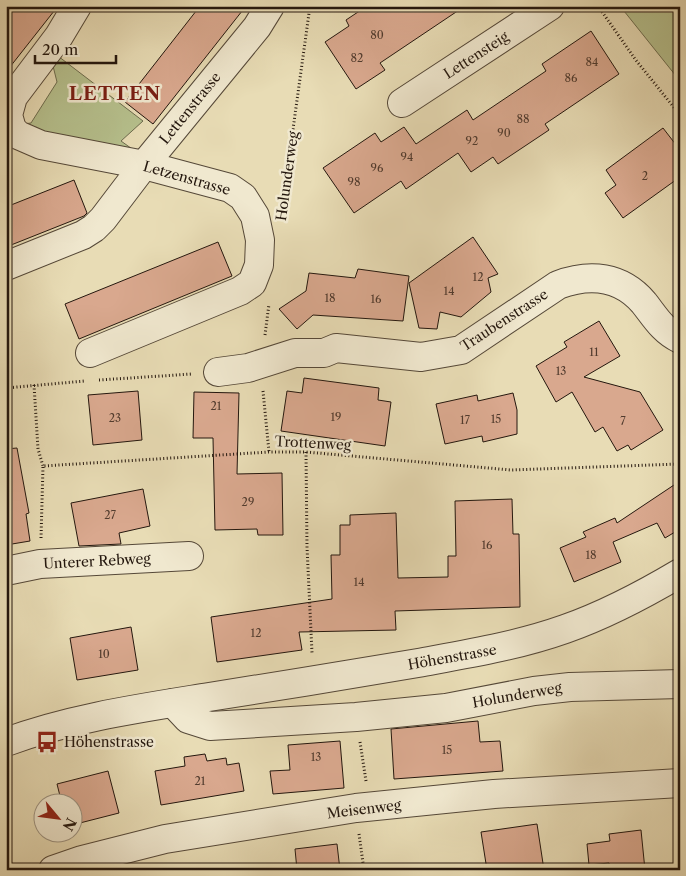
<svg xmlns="http://www.w3.org/2000/svg" width="686" height="876" font-family="'Libre Caslon Text',serif">
<rect width="100%" height="100%" fill="#e8dcb5"/>
<filter id="stains"><feTurbulence type="fractalNoise" baseFrequency=".004" numOctaves="4"/><feColorMatrix values="0 0 0 0 .2 0 0 0 0 .09 0 0 0 0 .02 0 0 0 .5 -.17"/></filter>
<radialGradient id="worn" r=".72"><stop offset=".6" stop-color="#630" stop-opacity="0"/><stop offset="1" stop-color="#630" stop-opacity=".3"/></radialGradient>
<g fill="#b6c08d" stroke="#6d6c4e">
<path d="M620,6H680V81Z"/>
<path d="M54,53L143,121L121,141L135,151H95L23,124L31,123L57,82L51,58Z"/>
</g>
<g fill="#d9a88e" stroke="#24170e">
<path d="M6,6H58L6,72Z"/>
<path d="M200,6H246L153,124L125,102Z"/>
<path d="M367,6H465L380,63L385,70L356,89L325,42L349,26L346,20Z"/>
<path d="M591,31L619,74L545,124L549,130L498,164L493,157L471,172L458,153L406,189L401,181L354,213L323,168L375,133L381,142L404,127L416,144L467,110L473,120L546,71L542,64Z"/>
<path d="M663,128L680,150V177L623,218L605,193L616,185L606,170Z"/>
<path d="M74,180L87,213L84,216L6,247V207Z"/>
<path d="M473,237L498,274L488,278L491,292L461,317L440,312L437,329L419,328L409,283Z"/>
<path d="M218,242L232,276L79,339L65,304Z"/>
<path d="M358,269L409,276L403,321L313,315L297,329L279,309L306,291L309,273L355,278Z"/>
<path d="M599,321L620,356L584,377L640,392L663,430L631,450L628,445L617,451L603,427L595,432L572,392L556,402L536,366L567,347L564,342Z"/>
<path d="M304,378L379,388L378,400L391,402L385,446L281,431L287,391L302,393Z"/>
<path d="M138,391L142,440L93,445L88,395Z"/>
<path d="M194,392L239,393L237,474L282,473L283,535H258L257,529L215,530L213,438H193Z"/>
<path d="M513,393L517,410V434L483,442L482,436L445,444L436,404L477,395L478,401Z"/>
<path d="M17,448L29,513L26,514L30,541L6,545V449Z"/>
<path d="M680,481V529L665,538L657,523L613,542L621,562L574,582L560,548L586,537L583,532L615,518L617,523Z"/>
<path d="M143,489L150,526L119,533L121,544L79,546L71,503Z"/>
<path d="M512,499L513,534H519L520,607L395,611L396,630L299,632L302,650L217,662L211,617L332,599L331,555H340V525H350V515L396,513L398,578L448,577V556H456L455,501Z"/>
<path d="M131,627L138,670L77,680L70,638Z"/>
<path d="M478,721L480,742L500,741L503,771L394,779L391,729Z"/>
<path d="M340,741L344,788L273,794L270,771L290,770L288,745Z"/>
<path d="M205,754L207,761L226,758L227,765L239,763L244,791L161,805L155,771L185,766L184,757Z"/>
<path d="M108,771L119,813L72,825V804H62L57,784Z"/>
<path d="M537,824L544,870H487L481,832Z"/>
<path d="M641,830L645,870H610L609,863L589,865L587,844L610,841L609,834Z"/>
<path d="M337,844L340,870H297L295,849Z"/>
</g>
<g fill="none" stroke-linecap="round" stroke-linejoin="round">
<g stroke="#554838" stroke-width="30">
<g id="minor">
<path d="M77,6L59,36L13,97L8,115L12,129L18,135L41,145L144,165L230,188L243,197L255,216L260,240L259,265L252,283L240,291L90,353"/>
<path d="M402,103L550,6"/>
<path d="M6,266L83,235L94,228L103,219L144,165L257,27L270,6"/>
<path d="M218,372L248,368L295,353H324L336,348L421,357L461,350L558,285C590,273 621,276 644,303C655,317 663,331 680,339"/>
<path d="M6,571L40,564L189,556"/>
<path d="M173,703L188,719L210,726L356,717L446,708L534,691L570,687L680,684"/>
<path d="M6,742C71,718 141,708 209,697C279,686 348,675 418,663C467,654 517,646 565,629C605,615 643,595 680,573"/>
<path d="M53,870L82,860L165,839L356,808L494,794L680,783"/>
</g>
</g>
<g stroke="#24170e" stroke-width="3" stroke-dasharray="1 2.5" stroke-linecap="butt">
<path d="M598,6L635,59L680,115"/>
<path d="M282,209L310,6"/>
<path d="M265,335L269,304"/>
<path d="M99,380L192,374"/>
<path d="M34,385L38,449L43,466"/>
<path d="M6,388L85,381"/>
<path d="M263,391L269,452"/>
<path d="M306,452L307,547L312,653"/>
<path d="M41,538L43,466L269,452H306L511,470L680,464"/>
<path d="M360,742L366,781"/>
<path d="M359,834L364,870"/>
</g>
<use href="#minor" stroke="#f0e8cf" stroke-width="28"/>
</g>
<defs>
<g id="bus-bare" transform="scale(1.725)"><path d="M-5-6H5V4H4V6H2V4H-2V6H-4V4H-5ZM-3.5-4V0h7V-4ZM-3.5 1.2v1.5H-2V1.2ZM2 1.2v1.5H3.5V1.2Z" fill="#8f2418" stroke="#f0e8cf" stroke-width="2.5" paint-order="stroke"/></g>
</defs>
<g fill-rule="evenodd">
<use href="#bus-bare" x="47" y="742"/>
</g>
<g text-anchor="middle" dominant-baseline="central" stroke-width="5" stroke-linejoin="round" paint-order="stroke">
<g font-size="11" fill="#513b2e">
<text x="377" y="35">80</text>
<text x="357" y="58">82</text>
<text x="592" y="62">84</text>
<text x="571" y="78">86</text>
<text x="523" y="119">88</text>
<text x="504" y="133">90</text>
<text x="472" y="141">92</text>
<text x="407" y="157">94</text>
<text x="377" y="168">96</text>
<text x="645" y="176">2</text>
<text x="354" y="182">98</text>
<text x="478" y="277">12</text>
<text x="449" y="291">14</text>
<text x="330" y="298">18</text>
<text x="376" y="299">16</text>
<text x="594" y="352">11</text>
<text x="561" y="371">13</text>
<text x="216" y="406">21</text>
<text x="336" y="417">19</text>
<text x="115" y="418">23</text>
<text x="496" y="419">15</text>
<text x="465" y="420">17</text>
<text x="623" y="421">7</text>
<text x="248" y="502">29</text>
<text x="110" y="515">27</text>
<text x="487" y="545">16</text>
<text x="591" y="555">18</text>
<text x="359" y="582">14</text>
<text x="256" y="633">12</text>
<text x="104" y="654">10</text>
<text x="447" y="750">15</text>
<text x="316" y="757">13</text>
<text x="200" y="781">21</text>
</g>
<g font-size="14" fill="#24170e" stroke="#f0e8cf">
<text transform="translate(476 55) rotate(-33)">Lettensteig</text>
<text transform="translate(190 108) rotate(-51)">Lettenstrasse</text>
<text transform="translate(287 176) rotate(-82)">Holunderweg</text>
<text transform="translate(187 178) rotate(16)">Letzenstrasse</text>
<text transform="translate(504 320) rotate(-33)">Traubenstrasse</text>
<text transform="translate(313 443) rotate(3)">Trottenweg</text>
<text transform="translate(97 561) rotate(-3)">Unterer Rebweg</text>
<text transform="translate(452 657) rotate(-10)">Höhenstrasse</text>
<text transform="translate(517 695) rotate(-10)">Holunderweg</text>
<text transform="translate(364 809) rotate(-7)">Meisenweg</text>
</g>
<g font-size="14" fill="#24170e" stroke="#f0e8cf" text-anchor="start">
<text x="64" y="742">Höhenstrasse</text>
</g>
<g font-size="19" font-weight="bold" letter-spacing="1" fill="#7a1f14" stroke="#f0e8cf">
<text x="115" y="93">LETTEN</text>
</g>
</g>
<rect width="686" height="876" fill="none" stroke="#e8dcb5" stroke-width="25"/>
<rect x="8" y="8" width="671" height="861" fill="none" stroke="#24170e" stroke-width="2.5"/>
<rect x="12" y="12" width="661" height="851" fill="none" stroke="#24170e"/>
<g transform="translate(58 818) rotate(119)"><circle r="24" fill="#f0e8cf" stroke="#9e9482"/>
<path d="M0-4L9 19L0 12L-9 19Z" fill="#8f2418"/>
<text y="-8" font-size="14" font-weight="bold" text-anchor="middle" fill="#24170e">N</text>
</g>
<path d="M35 55v8h81v-8" fill="none" stroke="#24170e" stroke-width="2.5"/>
<text x="42" y="55" font-size="15" fill="#24170e" stroke="#f0e8cf" stroke-width="4" paint-order="stroke">20 m</text>
<rect width="100%" height="100%" filter="url(#stains)"/>
<rect width="100%" height="100%" fill="url(#worn)"/>
</svg>
